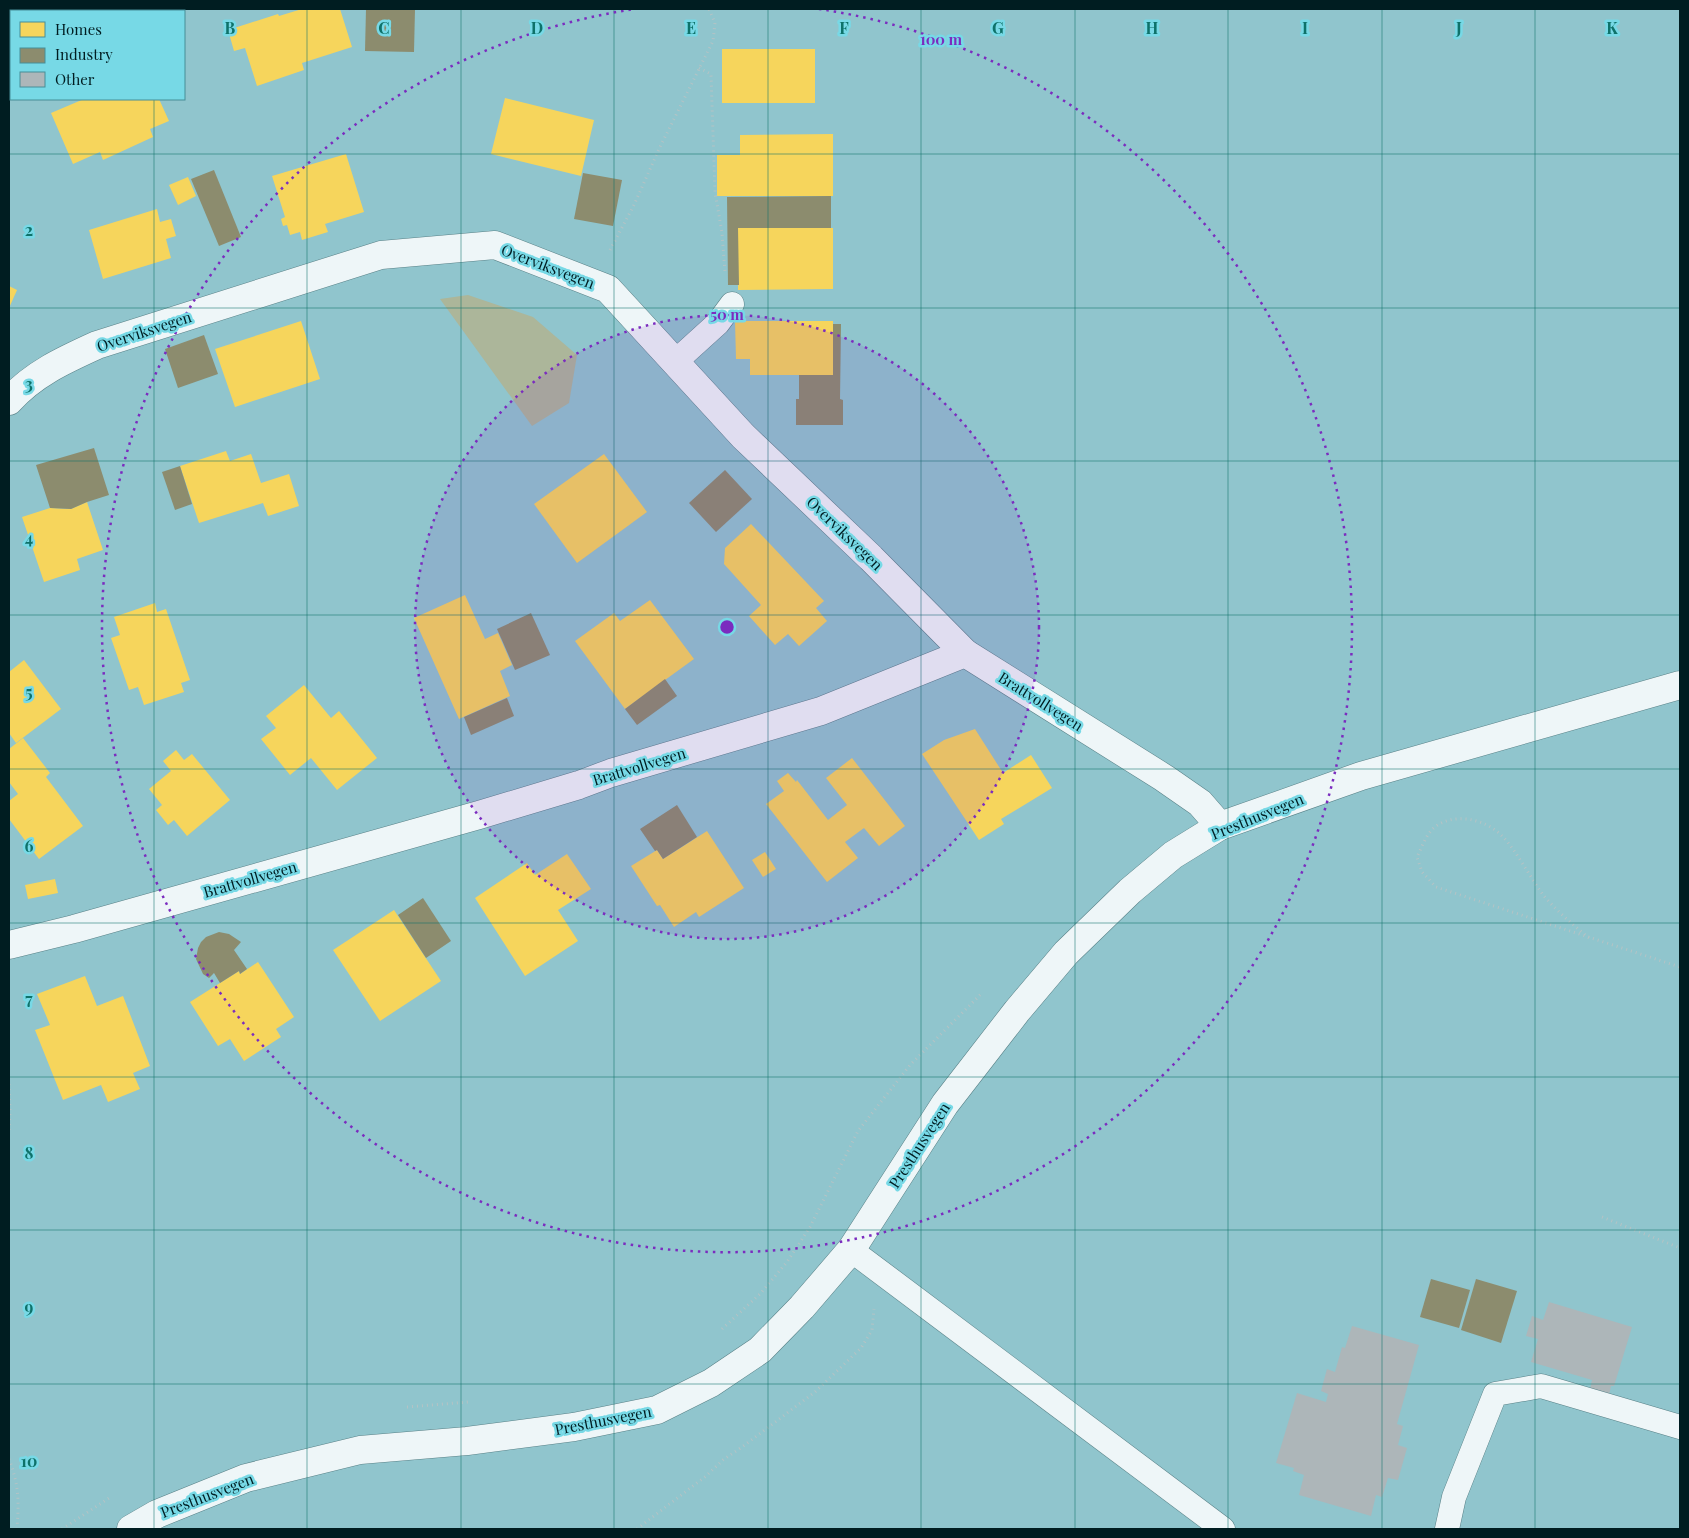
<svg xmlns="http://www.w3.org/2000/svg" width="1689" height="1538" font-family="'Playfair Display',serif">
<rect width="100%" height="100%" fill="#90c5cd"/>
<path fill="#acb69a" d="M468,295L533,317L577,355L569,403L532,426L440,299Z"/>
<g fill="#f6d55c">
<path d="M29,9H80L75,11H31Z"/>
<path d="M302,9H340L352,47L302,63L304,70L257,86L245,48L234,51L228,30L278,14L279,16Z"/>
<rect x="722" y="49" width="93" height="54"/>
<path d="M505,98L594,120L581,176L491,154Z"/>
<path d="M84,99H159L169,121L150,129L153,137L103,160L100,152L73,164L51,113Z"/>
<path d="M833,134V196H717V155H740V135Z"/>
<path d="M346,154L364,212L325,224L328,232L302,240L300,232L290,235L287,225L283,226L281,219L285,217L272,176Z"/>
<path d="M188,177L196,196L178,205L169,185Z"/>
<path d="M157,209L160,222L171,219L176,236L166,239L171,258L103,279L89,230Z"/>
<path d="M738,228H833V289L738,290Z"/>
<path d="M9,286L17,290L9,308Z"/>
<path d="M301,321L320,379L235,407L215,349Z"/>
<path d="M735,321H833V375H750V359H736Z"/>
<path d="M226,451L230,461L251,454L261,483L289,474L299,506L268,516L263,503L199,523L180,466Z"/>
<path d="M604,454L647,512L577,563L534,504Z"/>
<path d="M87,502L103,550L77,559L80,570L44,582L22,517L50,508L71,509Z"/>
<path d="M751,524L824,601L816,608L827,621L799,646L788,634L775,645L749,616L761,605L724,564L725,548Z"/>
<path d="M465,595L485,639L498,633L512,665L500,671L510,696L459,719L414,618Z"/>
<path d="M650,600L694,659L625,709L575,641L614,613L620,621Z"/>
<path d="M155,603L157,612L166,609L190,680L181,683L184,692L144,705L138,687L129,690L111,638L120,635L114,617Z"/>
<path d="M24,660L61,709L16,743L9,733V672Z"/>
<path d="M304,685L331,718L339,711L377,758L337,790L311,758L290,775L261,739L276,728L266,716Z"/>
<path d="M975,729L1003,773L1031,755L1052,788L1001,819L1004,824L979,840L922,754L944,740Z"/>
<path d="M23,738L50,773L46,777L83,826L39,859L9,819V801L18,794L9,782V749Z"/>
<path d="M176,750L184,760L192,754L230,800L187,836L174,820L168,825L156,810L162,805L149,789L171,771L163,761Z"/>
<path d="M852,758L905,826L879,846L864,828L845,842L858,858L827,882L766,804L784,791L777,781L788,773L796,782L797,780L828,820L847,805L826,778Z"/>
<path d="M707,831L744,888L699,917L696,912L674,927L660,905L657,906L631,866L657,850L663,859Z"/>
<path d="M765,852L776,869L763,877L752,860Z"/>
<path d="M567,854L591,889L558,910L578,941L525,976L475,898L527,863L535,875Z"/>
<path d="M55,879L58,893L28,899L25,885Z"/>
<path d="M394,910L441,981L380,1021L333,950Z"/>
<path d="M258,962L294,1017L276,1029L281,1037L244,1061L230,1039L218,1046L190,1002L239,971L240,974Z"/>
<path d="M85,976L97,1006L123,996L150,1066L133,1073L140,1089L108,1102L101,1085L63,1100L35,1030L50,1025L37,994Z"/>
</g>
<g fill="#8c8c6e">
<path d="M366,9H415L414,52L365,51Z"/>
<path d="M214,170L241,237L219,246L191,179Z"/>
<path d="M583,173L622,180L613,226L574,219Z"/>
<path d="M831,196V228H738L739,285H728L727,197Z"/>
<path d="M833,324H841L840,399L843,400V425H796V399H799V375H833Z"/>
<path d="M204,335L218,374L178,388L165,349Z"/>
<path d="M94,448L109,495L87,502L71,509L50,508L36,465Z"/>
<path d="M180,466L192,504L175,510L162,472Z"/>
<path d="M725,470L752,499L716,532L689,503Z"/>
<path d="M531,613L550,655L515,670L497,629Z"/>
<path d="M665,679L677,696L637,725L625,709Z"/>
<path d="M507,698L514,716L471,735L464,717Z"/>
<path d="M677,805L697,837L663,859L657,850L655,851L640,829Z"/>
<path d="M423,898L451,941L426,958L398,915Z"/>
<path d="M219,932L229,934L241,942L234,950L247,969L240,974L239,971L220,983L214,973L209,978L203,974L196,959L198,948L201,942L206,937Z"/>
<path d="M1431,1279L1470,1290L1459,1328L1420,1317Z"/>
<path d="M1476,1279L1517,1291L1501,1343L1461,1330Z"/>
</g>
<g fill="#adb6b9">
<path d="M1549,1302L1632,1327L1614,1386H1611L1609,1395L1590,1389L1592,1380L1531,1362L1538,1339L1526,1336L1532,1316L1543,1320Z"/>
<path d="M1352,1326L1419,1345L1397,1424L1403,1426L1398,1445L1407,1448L1398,1480L1388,1478L1382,1497L1376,1495L1371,1516L1299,1495L1304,1475L1293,1471L1294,1468L1276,1463L1297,1393L1326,1402L1328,1394L1321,1391L1327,1369L1335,1372L1342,1347L1345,1348Z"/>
</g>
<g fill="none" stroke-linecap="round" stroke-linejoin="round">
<g stroke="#588187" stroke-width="25">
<g id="service">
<path d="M675,362L718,323L732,304"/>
<path d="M851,1250L1223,1529"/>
<path d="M1447,1529L1454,1497L1495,1394L1541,1386L1680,1427"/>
</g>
</g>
<g stroke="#588187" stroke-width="29">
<g id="minor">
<path d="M9,401C33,374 64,360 97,345L381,255L495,245L608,289L743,436L871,558L965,653"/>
<path d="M9,945L74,929L479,815L579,785L611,773L821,711L965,653L1164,778L1200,803L1220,826"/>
</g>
</g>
<g stroke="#588187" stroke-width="29">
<path id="tertiary" d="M131,1529L157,1514L246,1478L360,1450L467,1441L574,1427L657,1410L711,1383L760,1350L802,1307L851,1250L945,1104L1017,1011L1066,953L1130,891L1173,855L1220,826L1361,776L1680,685"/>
</g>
<g stroke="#b4c3c5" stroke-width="3" stroke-dasharray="1 4" stroke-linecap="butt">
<path d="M699,68L711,74L715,192L722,233L725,272"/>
<path d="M610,250L634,205L659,149L713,41L715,23L709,9"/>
<path d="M1589,938C1573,925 1558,912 1544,896C1530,878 1517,851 1502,836C1486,819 1454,812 1435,827C1426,834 1422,847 1417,857L1422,872L1436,887L1680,967"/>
<path d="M9,1084L10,1111L9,1132"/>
<path d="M1602,1217L1680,1248"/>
<path d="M722,1329L760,1294L787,1262L810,1227L858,1131L910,1065L982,993"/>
<path d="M407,1407L468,1402"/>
<path d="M9,1459C19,1485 19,1502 17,1529"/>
<path d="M62,1529L109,1498"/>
<path d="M637,1529L706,1476L723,1460L742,1447L815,1392L861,1348L872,1330L874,1309"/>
</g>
<use href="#service" stroke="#eef6f8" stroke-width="24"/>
<use href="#minor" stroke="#eef6f8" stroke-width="28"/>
<use href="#tertiary" stroke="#eef6f8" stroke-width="28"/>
</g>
<path fill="none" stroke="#0e726a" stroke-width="1" stroke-opacity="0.55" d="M154,9V11M307,9V1529M461,9V1529M614,9V1529M768,9V1529M921,9V1529M1075,9V1529M1228,9V1529M1382,9V1529M1535,9V1529M154,99V1529M9,154H1680M9,308H1680M9,461H1680M9,615H1680M9,769H1680M9,923H1680M9,1077H1680M9,1230H1680M9,1384H1680"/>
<circle cx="727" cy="627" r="312" fill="#7b2cbf" fill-opacity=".12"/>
<g fill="none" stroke="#7b2cbf" stroke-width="2.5" stroke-dasharray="2.5 5">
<circle cx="727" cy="627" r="312"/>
<path d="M819 9A625 625 0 1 1 635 9"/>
</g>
<g text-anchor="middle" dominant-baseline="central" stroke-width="5" stroke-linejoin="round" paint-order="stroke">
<g font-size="15" fill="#001d21" stroke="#77d9e6">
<text transform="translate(548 266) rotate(21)">Overviksvegen</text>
<text transform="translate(144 331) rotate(-18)">Overviksvegen</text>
<text transform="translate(845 533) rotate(44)">Overviksvegen</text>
<text transform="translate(1041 701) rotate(32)">Brattvollvegen</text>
<text transform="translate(639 766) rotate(-17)">Brattvollvegen</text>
<text transform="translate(1257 816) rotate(-22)">Presthusvegen</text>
<text transform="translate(250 879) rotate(-16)">Brattvollvegen</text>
<text transform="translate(919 1145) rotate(-57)">Presthusvegen</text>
<text transform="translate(603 1420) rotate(-11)">Presthusvegen</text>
<text transform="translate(207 1495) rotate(-21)">Presthusvegen</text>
</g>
</g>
<g font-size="16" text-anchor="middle" font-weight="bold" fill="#0e726a" stroke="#77d9e6" stroke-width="5" stroke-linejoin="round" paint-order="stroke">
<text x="230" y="34">B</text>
<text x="384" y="34">C</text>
<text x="537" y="34">D</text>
<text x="691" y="34">E</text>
<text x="844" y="34">F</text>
<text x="998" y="34">G</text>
<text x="1152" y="34">H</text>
<text x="1305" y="34">I</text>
<text x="1459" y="34">J</text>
<text x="1612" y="34">K</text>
<text x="29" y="236">2</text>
<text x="29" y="390">3</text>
<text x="29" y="544">4</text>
<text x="29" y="698">5</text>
<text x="29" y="852">6</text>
<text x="29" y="1005">7</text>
<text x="29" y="1159">8</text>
<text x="29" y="1313">9</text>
<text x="29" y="1467">10</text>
</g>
<circle cx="727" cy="627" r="8" fill="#7b2cbf" stroke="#77d9e6" stroke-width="2.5"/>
<g font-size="15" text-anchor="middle" font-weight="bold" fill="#7b2cbf" stroke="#77d9e6" stroke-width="5" stroke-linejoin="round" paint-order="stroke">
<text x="941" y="45">100 m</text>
<text x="727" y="320">50 m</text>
</g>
<rect width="1689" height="1538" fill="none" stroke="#001d21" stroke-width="20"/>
<rect x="10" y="10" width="175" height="90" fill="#77d9e6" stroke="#478e97"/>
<rect x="20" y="22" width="25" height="15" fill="#f6d55c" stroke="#478e97"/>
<text x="55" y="35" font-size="15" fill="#001d21">Homes</text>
<rect x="20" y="48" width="25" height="15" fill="#8c8c6e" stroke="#478e97"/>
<text x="55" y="60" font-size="15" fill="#001d21">Industry</text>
<rect x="20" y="72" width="25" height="15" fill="#adb6b9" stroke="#478e97"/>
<text x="55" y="85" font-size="15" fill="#001d21">Other</text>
</svg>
